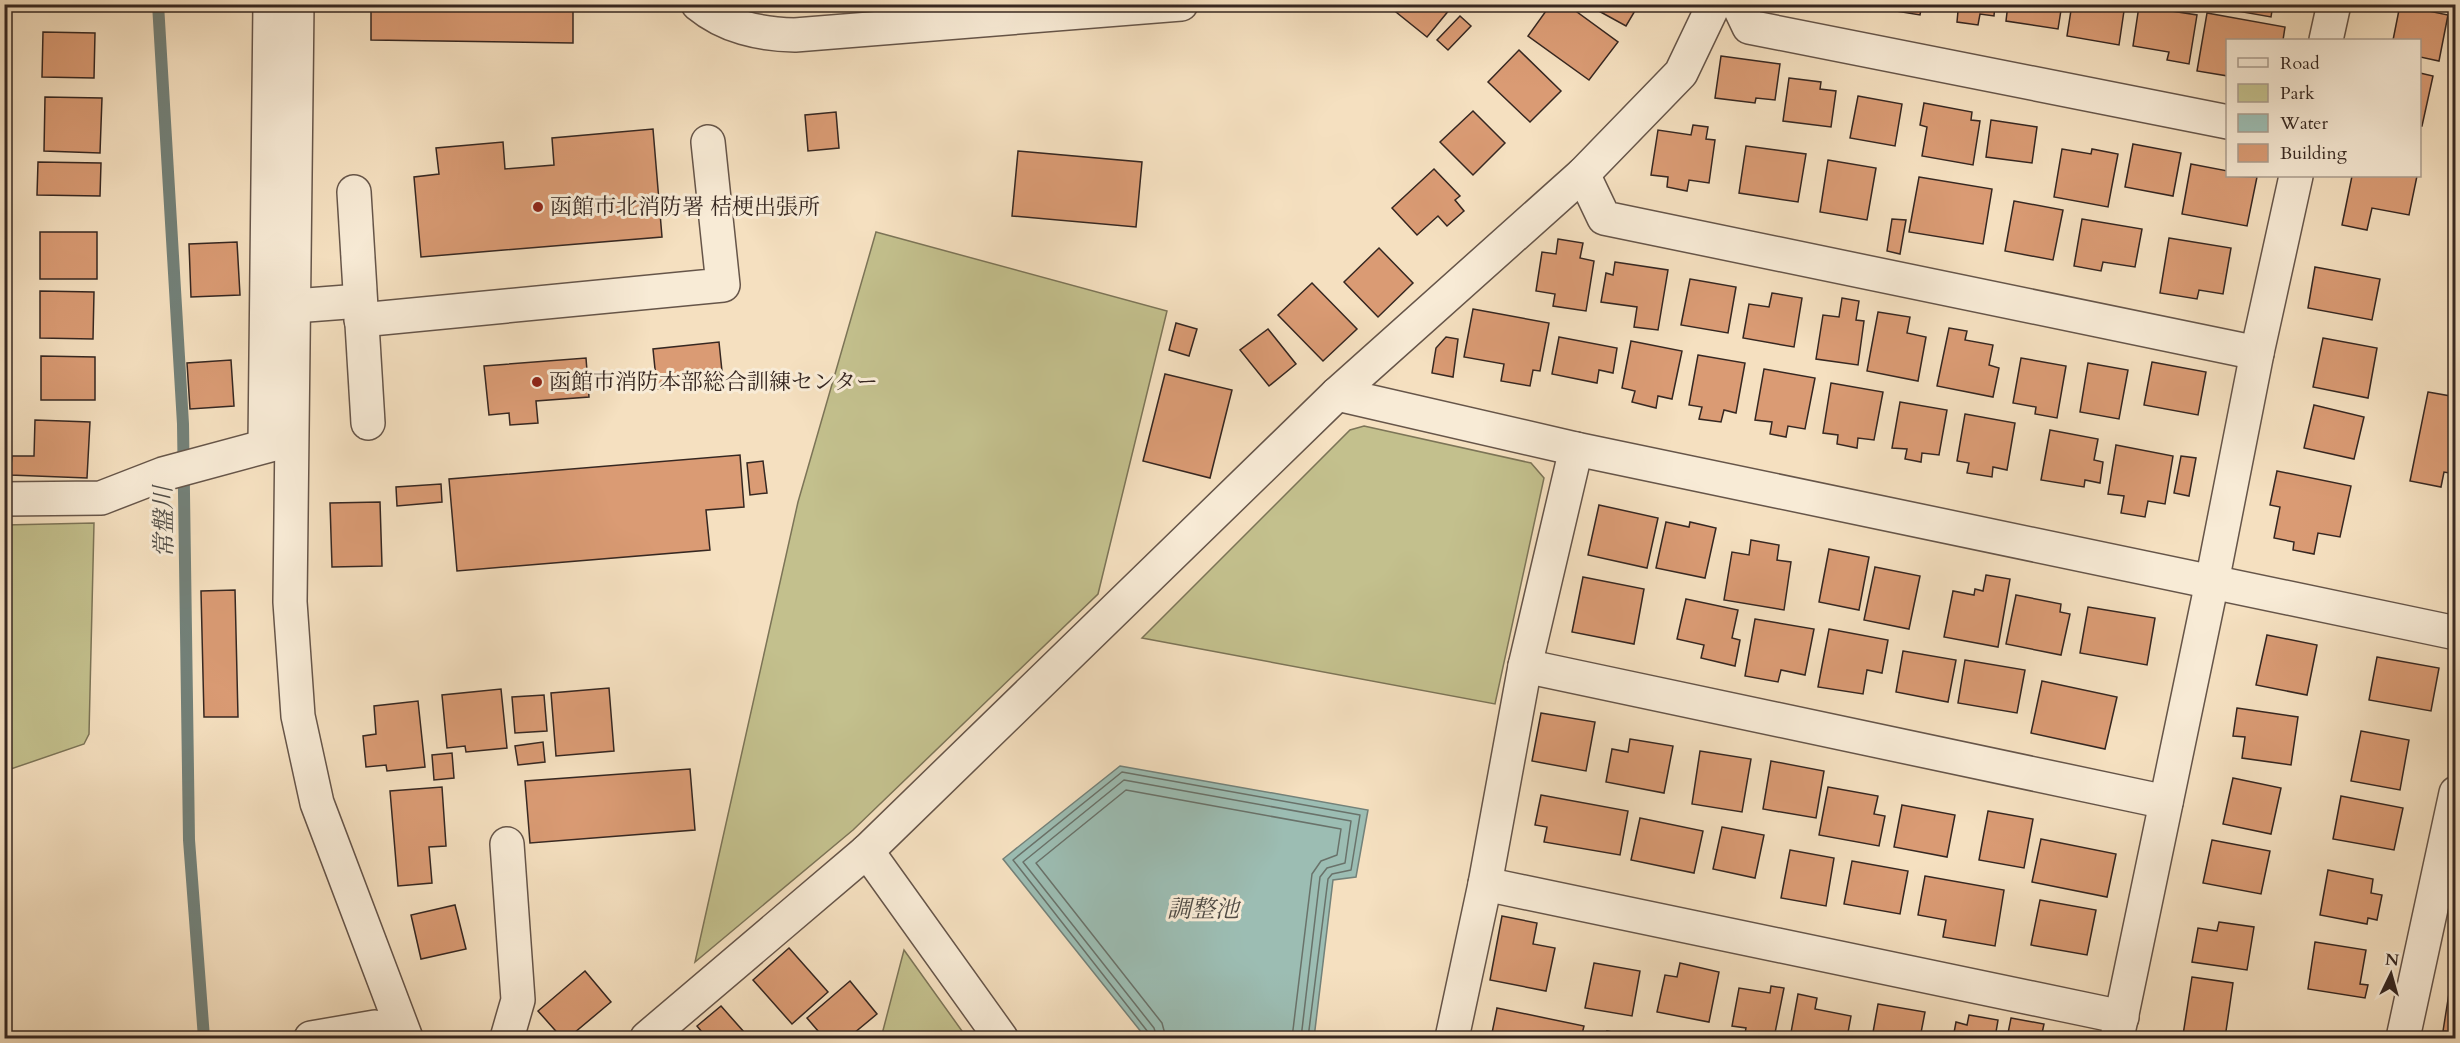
<svg xmlns="http://www.w3.org/2000/svg" width="2460" height="1043" font-family="Cardo,'Noto Serif JP',serif">
<rect width="100%" height="100%" fill="#f5e0c0"/>
<filter id="stains"><feTurbulence type="fractalNoise" baseFrequency=".00333" numOctaves="4"/><feColorMatrix values="0 0 0 0 .2 0 0 0 0 .09 0 0 0 0 .02 0 0 0 .5 -.17"/></filter>
<radialGradient id="worn" r=".72"><stop offset=".6" stop-color="#630" stop-opacity="0"/><stop offset="1" stop-color="#630" stop-opacity=".3"/></radialGradient>
<g fill="#c3c08d" stroke="#7c7457" stroke-width="1.5">
<path d="M876,232L1167,311L1098,594L853,830L695,962L798,502Z"/>
<path d="M1364,426L1531,463L1544,478L1495,704L1142,638L1350,430Z"/>
<path d="M94,523L89,734L84,744L5,771V525Z"/>
<path d="M904,950L967,1038H881Z"/>
</g>
<path fill="#9cbdb3" stroke="#738179" stroke-width="1.5" d="M1120,766L1368,810L1356,877L1333,880L1314,1038H1146L1003,859Z"/>
<g fill="none" stroke-linecap="round" stroke-linejoin="round">
<g stroke="#69726a" stroke-width="1.5">
<path d="M1150,1038L1148,1032L1013,860L1122,772L1360,815L1351,870L1332,874L1328,879L1308,1038"/>
<path d="M1157,1038L1154,1028L1023,862L1124,780L1351,821L1345,863L1327,868L1320,877L1301,1038"/>
<path d="M1166,1038L1162,1023L1036,863L1126,790L1341,829L1337,855L1321,861L1312,874L1292,1038"/>
</g>
<path stroke="#738179" stroke-width="12" d="M158,4L183,424L189,840L204,1038"/>
</g>
<g fill="#da9b74" stroke="#362721" stroke-width="1.5">
<path d="M371,4H573V43L371,40Z"/>
<path d="M1386,4H1444L1450,9L1427,37Z"/>
<path d="M1551,4H1566L1618,42L1589,80L1528,36Z"/>
<path d="M1586,4H1639L1626,26Z"/>
<path d="M1884,4H1922L1920,15L1883,9Z"/>
<path d="M1943,4H1995L1994,16L1980,14L1978,25L1957,22L1958,11L1942,9Z"/>
<path d="M2008,4H2062L2058,29L2006,21Z"/>
<path d="M2072,4H2125L2119,45L2067,36Z"/>
<path d="M2221,4H2273L2271,17L2220,8Z"/>
<path d="M2400,5L2448,15L2439,61L2420,57V40H2393Z"/>
<path d="M2139,6L2197,15L2189,64L2167,60L2169,52L2133,46Z"/>
<path d="M2207,13L2285,27L2283,40H2228V76L2197,71Z"/>
<path d="M1460,16L1471,26L1448,50L1437,40Z"/>
<path d="M43,32L95,33L94,78L42,77Z"/>
<path d="M1519,50L1561,91L1530,122L1488,82Z"/>
<path d="M1721,56L1780,64L1775,100L1756,98L1755,103L1715,98Z"/>
<path d="M2420,73L2433,76L2422,126H2420Z"/>
<path d="M1789,78L1821,82L1820,89L1836,91L1831,127L1783,121Z"/>
<path d="M1858,96L1902,104L1895,146L1850,138Z"/>
<path d="M45,97L102,98L100,153L44,151Z"/>
<path d="M1924,103L1972,112L1971,120L1980,121L1973,165L1922,156L1927,127L1920,125Z"/>
<path d="M1473,111L1505,143L1473,175L1440,142Z"/>
<path d="M836,112L839,148L808,151L805,115Z"/>
<path d="M1991,120L2037,127L2032,163L1986,157Z"/>
<path d="M1693,125L1708,127L1706,139L1715,140L1709,183L1689,180L1687,191L1667,187L1668,177L1651,175L1658,130L1691,135Z"/>
<path d="M653,129L662,237L421,257L414,177L439,174L436,148L503,142L505,169L554,165L552,138Z"/>
<path d="M2133,144L2181,153L2173,196L2125,187Z"/>
<path d="M1746,146L1806,154L1798,202L1739,193Z"/>
<path d="M2062,149L2091,154L2092,149L2118,154L2108,207L2054,197Z"/>
<path d="M1018,151L1142,162L1136,227L1012,216Z"/>
<path d="M1828,160L1876,168L1867,220L1820,212Z"/>
<path d="M38,162L101,163L100,196L37,195Z"/>
<path d="M2191,164L2228,171V176L2257,177L2247,226L2182,214Z"/>
<path d="M1434,169L1460,196L1455,200L1464,211L1447,226L1438,216L1417,235L1392,208Z"/>
<path d="M2352,176H2417L2409,215L2372,208L2367,230L2342,225Z"/>
<path d="M1919,177L1992,189L1983,244L1909,232Z"/>
<path d="M2014,201L2063,210L2053,260L2005,251Z"/>
<path d="M1892,219L1906,220L1900,254L1887,251Z"/>
<path d="M2082,219L2142,229L2135,267L2103,262L2101,271L2074,266Z"/>
<rect x="40" y="232" width="57" height="47"/>
<path d="M2169,238L2231,248L2223,294L2199,290L2197,299L2160,293Z"/>
<path d="M1558,239L1583,243L1580,258L1594,261L1586,311L1553,306L1555,294L1536,291L1542,252L1556,254Z"/>
<path d="M237,242L240,295L191,297L189,244Z"/>
<path d="M1379,248L1413,283L1378,317L1344,282Z"/>
<path d="M1615,262L1668,270L1658,330L1634,327L1637,307L1601,302L1606,273L1613,275Z"/>
<path d="M2315,267L2380,279L2372,320L2308,308Z"/>
<path d="M1690,279L1736,287L1728,333L1681,325Z"/>
<path d="M1312,283L1357,329L1323,361L1278,315Z"/>
<path d="M40,291L94,292L93,339L40,338Z"/>
<path d="M1772,293L1802,298L1794,347L1743,338L1749,304L1769,307Z"/>
<path d="M1842,298L1859,301L1856,320L1864,321L1858,365L1816,359L1823,315L1839,317Z"/>
<path d="M1473,309L1549,323L1540,371L1533,370L1530,386L1501,381L1504,364L1464,357Z"/>
<path d="M1878,312L1910,317L1907,333L1926,337L1918,381L1867,371Z"/>
<path d="M1176,323L1197,329L1189,356L1169,350Z"/>
<path d="M1949,328L1967,331L1965,340L1993,345L1989,365L1999,368L1993,397L1937,386Z"/>
<path d="M1268,329L1296,364L1269,386L1240,350Z"/>
<path d="M1446,337L1458,339L1453,377L1432,373L1436,348Z"/>
<path d="M1559,337L1617,348L1613,373L1599,370L1597,383L1552,374Z"/>
<path d="M2323,338L2377,348L2368,398L2313,387Z"/>
<path d="M1631,341L1682,351L1672,399L1658,396L1656,408L1632,402L1635,391L1622,388Z"/>
<path d="M719,342L723,381L657,389L653,349Z"/>
<path d="M1698,355L1745,363L1736,413L1724,410L1721,422L1699,419L1702,407L1689,405Z"/>
<path d="M41,356L95,357V400H41Z"/>
<path d="M586,358L589,397L536,401L538,423L510,425L509,413L489,415L484,366Z"/>
<path d="M2021,358L2066,366L2057,418L2035,414L2036,407L2013,403Z"/>
<path d="M231,360L234,406L190,409L187,363Z"/>
<path d="M2152,362L2206,372L2198,415L2144,405Z"/>
<path d="M2088,363L2128,370L2119,419L2080,412Z"/>
<path d="M1764,369L1815,378L1805,429L1788,426L1786,437L1770,434L1772,422L1755,420Z"/>
<path d="M1165,374L1232,390L1210,478L1143,461Z"/>
<path d="M1831,383L1883,392L1874,440L1858,438L1857,448L1837,444L1838,435L1823,433Z"/>
<path d="M2428,392L2456,397V474L2444,472L2441,487L2410,481Z"/>
<path d="M1900,402L1947,410L1939,455L1922,453L1921,462L1905,459L1907,449L1892,448Z"/>
<path d="M2314,405L2364,417L2354,459L2304,448Z"/>
<path d="M1965,414L2015,423L2007,470L1993,467L1992,477L1967,473L1969,463L1957,461Z"/>
<path d="M35,420L90,422L87,478L10,475L12,456H34Z"/>
<path d="M2050,430L2098,439L2094,460L2103,462L2100,483L2085,480L2084,487L2041,480Z"/>
<path d="M2116,445L2173,456L2165,504L2148,501L2145,517L2121,513L2124,496L2108,494Z"/>
<path d="M740,455L744,507L706,510L710,550L457,571L449,479Z"/>
<path d="M2181,456L2196,458L2189,496L2174,493Z"/>
<path d="M763,461L767,493L750,495L747,463Z"/>
<path d="M2277,471L2351,486L2340,537L2318,533L2314,554L2293,550L2294,542L2274,538L2280,507L2270,505Z"/>
<path d="M441,484L442,502L397,506L396,487Z"/>
<path d="M380,502L382,566L332,567L330,503Z"/>
<path d="M1599,505L1658,518L1647,568L1588,555Z"/>
<path d="M1666,522L1689,527L1690,522L1716,528L1705,578L1656,568Z"/>
<path d="M1751,540L1779,545L1777,560L1791,562L1784,610L1724,600L1732,552L1749,555Z"/>
<path d="M1829,549L1869,557L1859,610L1819,602Z"/>
<path d="M1875,567L1920,576L1909,629L1864,620Z"/>
<path d="M1986,575L2010,579L1998,647L1944,637L1953,591L1974,595L1975,589L1983,591Z"/>
<path d="M1583,577L1644,589L1634,644L1572,632Z"/>
<path d="M235,590L238,717H204L201,591Z"/>
<path d="M2016,595L2061,604L2060,612L2070,614L2061,655L2006,644Z"/>
<path d="M1686,599L1738,610L1732,638L1740,640L1735,666L1701,658L1704,645L1677,639Z"/>
<path d="M2088,607L2155,618L2147,665L2080,653Z"/>
<path d="M1755,619L1814,629L1805,675L1781,670L1778,682L1745,676Z"/>
<path d="M1829,629L1888,640L1882,673L1867,670L1863,694L1818,687Z"/>
<path d="M2267,635L2317,645L2307,695L2256,685Z"/>
<path d="M1903,651L1956,660L1948,702L1896,692Z"/>
<path d="M2377,657L2439,668L2431,711L2369,700Z"/>
<path d="M1965,660L2025,670L2017,713L1958,703Z"/>
<path d="M2042,681L2117,697L2105,749L2031,733Z"/>
<path d="M609,688L614,751L556,756L551,693Z"/>
<path d="M501,689L507,748L466,752L465,746L447,748L442,695Z"/>
<path d="M544,695L547,731L515,733L512,697Z"/>
<path d="M418,701L425,767L387,771L386,765L366,767L363,736L376,734L374,706Z"/>
<path d="M2237,708L2298,717L2291,765L2242,758L2245,737L2233,736Z"/>
<path d="M1541,713L1595,722L1586,771L1532,761Z"/>
<path d="M2361,731L2409,740L2400,790L2351,781Z"/>
<path d="M1630,739L1673,746L1664,793L1606,782L1612,749L1628,752Z"/>
<path d="M543,742L545,762L518,765L515,746Z"/>
<path d="M1700,751L1751,759L1742,812L1692,804Z"/>
<path d="M452,753L454,778L434,780L432,755Z"/>
<path d="M1771,761L1824,771L1816,818L1763,809Z"/>
<path d="M690,769L695,830L530,843L525,781Z"/>
<path d="M2233,778L2281,788L2271,834L2223,824Z"/>
<path d="M442,787L446,846L429,847L432,883L398,886L390,791Z"/>
<path d="M1828,787L1878,796L1874,814L1885,816L1879,846L1819,835Z"/>
<path d="M1541,795L1628,811L1620,855L1544,842L1547,827L1535,825Z"/>
<path d="M2341,796L2403,808L2394,850L2333,839Z"/>
<path d="M1902,805L1955,815L1947,857L1894,847Z"/>
<path d="M1988,811L2033,819L2024,868L1979,860Z"/>
<path d="M1640,818L1703,831L1694,873L1631,860Z"/>
<path d="M1722,827L1764,835L1755,878L1713,869Z"/>
<path d="M2041,839L2116,854L2107,897L2032,882Z"/>
<path d="M2212,840L2270,851L2261,894L2203,883Z"/>
<path d="M1790,850L1834,858L1826,906L1781,898Z"/>
<path d="M1852,861L1908,871L1900,914L1844,904Z"/>
<path d="M2328,870L2373,879L2371,893L2382,895L2377,920L2368,918L2367,924L2320,915Z"/>
<path d="M1925,876L2004,890L1995,946L1943,937L1946,920L1918,915Z"/>
<path d="M2040,900L2096,910L2087,955L2031,945Z"/>
<path d="M455,905L466,949L421,959L411,915Z"/>
<path d="M1502,916L1537,923L1533,944L1555,948L1546,991L1490,980Z"/>
<path d="M2219,922L2254,927L2247,970L2192,962L2198,928L2217,931Z"/>
<path d="M2315,942L2366,950L2360,984L2368,985L2365,998L2308,989Z"/>
<path d="M789,948L828,992L792,1024L753,980Z"/>
<path d="M1594,963L1640,971L1632,1016L1585,1008Z"/>
<path d="M1680,963L1719,972L1709,1022L1657,1012L1665,975L1677,977Z"/>
<path d="M585,971L611,1002L568,1038H562L538,1011Z"/>
<path d="M2192,977L2233,983L2225,1038L2183,1035Z"/>
<path d="M850,981L877,1014L848,1038H824L807,1018Z"/>
<path d="M1771,986L1784,988L1774,1038H1744L1746,1028L1732,1026L1739,988L1770,993Z"/>
<path d="M2450,987L2456,988V1033L2443,1031Z"/>
<path d="M1798,994L1817,998L1815,1009L1851,1016L1847,1038H1790Z"/>
<path d="M1878,1004L1925,1012L1920,1038H1872Z"/>
<path d="M721,1006L744,1032L736,1038H707L697,1026Z"/>
<path d="M1497,1008L1584,1026L1581,1038H1491Z"/>
<path d="M1969,1015L1998,1020L1995,1038H1953L1956,1022L1967,1025Z"/>
<path d="M2011,1018L2044,1024L2041,1038H2007Z"/>
<path d="M1607,1031L1644,1038H1606Z"/>
</g>
<g fill="none" stroke-linecap="round" stroke-linejoin="round">
<g stroke="#665549" stroke-width="36">
<g id="minor">
<path d="M297,4L290,602L298,716L317,803L406,1038"/>
<path d="M698,4C726,27 759,34 795,35L1181,4"/>
<path d="M1738,4L1749,27L2228,122"/>
<path d="M2326,40L2334,4"/>
<path d="M1583,174L1604,218L2257,353"/>
<path d="M354,192L368,423"/>
<path d="M294,306L360,301"/>
<path d="M361,320L723,285L708,142"/>
<path d="M1337,394L1576,449L2456,633"/>
<path d="M265,445L270,4"/>
<path d="M4,499L101,498L163,474L285,441"/>
<path d="M1525,666L2166,802"/>
<path d="M507,844L518,1000L507,1038"/>
<path d="M867,851L1001,1038"/>
<path d="M1485,884L2122,1017"/>
<path d="M311,1038L375,1027"/>
<path d="M647,1038L867,851L1337,394L1583,174L1681,73L1714,4"/>
<path d="M1452,1038L1485,884L1525,666L1576,449"/>
<path d="M2117,1038L2212,582L2257,353L2296,176"/>
<path d="M2403,1038L2456,793"/>
</g>
</g>
<use href="#minor" stroke="#f8ebd6" stroke-width="33"/>
</g>
<g fill="#8f2418" stroke="#f8ebd6" stroke-width="2">
<circle cx="538" cy="207" r="6"/>
<circle cx="537" cy="382" r="6"/>
</g>
<g text-anchor="middle" dominant-baseline="central" stroke-width="6" stroke-linejoin="round" paint-order="stroke">
<g font-size="22" fill="#362721" stroke="#f8ebd6" text-anchor="start">
<text x="550" y="207">函館市北消防署 桔梗出張所</text>
<text x="549" y="382">函館市消防本部総合訓練センター</text>
</g>
<g font-size="24" font-style="italic" fill="#504c46" stroke="#f8ebd6">
<text transform="translate(164 522) rotate(-91)">常盤川</text>
<text x="1203" y="909">調整池</text>
</g>
</g>
<rect width="2460" height="1043" fill="none" stroke="#f5e0c0" stroke-width="24"/>
<rect x="6" y="6" width="2448" height="1031" fill="none" stroke="#362721" stroke-width="3"/>
<rect x="12" y="12" width="2436" height="1019" fill="none" stroke="#362721" stroke-width="1.5"/>
<rect x="2226" y="39" width="195" height="138" fill="#f8ebd6" stroke="#aa9d8e" stroke-width="1.5"/>
<rect x="2238" y="58" width="30" height="9" fill="#f8ebd6" stroke="#aa9d8e" stroke-width="1.5"/>
<text x="2280" y="69" font-size="18" fill="#362721">Road</text>
<rect x="2238" y="84" width="30" height="18" fill="#c3c08d" stroke="#aa9d8e" stroke-width="1.5"/>
<text x="2280" y="99" font-size="18" fill="#362721">Park</text>
<rect x="2238" y="114" width="30" height="18" fill="#9cbdb3" stroke="#aa9d8e" stroke-width="1.5"/>
<text x="2280" y="129" font-size="18" fill="#362721">Water</text>
<rect x="2238" y="144" width="30" height="18" fill="#da9b74" stroke="#aa9d8e" stroke-width="1.5"/>
<text x="2280" y="159" font-size="18" fill="#362721">Building</text>
<g transform="translate(2391 974) rotate(5)" stroke="#f8ebd6" stroke-width="4.5" paint-order="stroke">
<path d="M0-4.5L10 22L0 15L-10 22Z" fill="#362721"/>
<text y="-9" font-size="16" font-weight="bold" text-anchor="middle" fill="#362721">N</text>
</g>
<rect width="100%" height="100%" filter="url(#stains)"/>
<rect width="100%" height="100%" fill="url(#worn)"/>
</svg>
